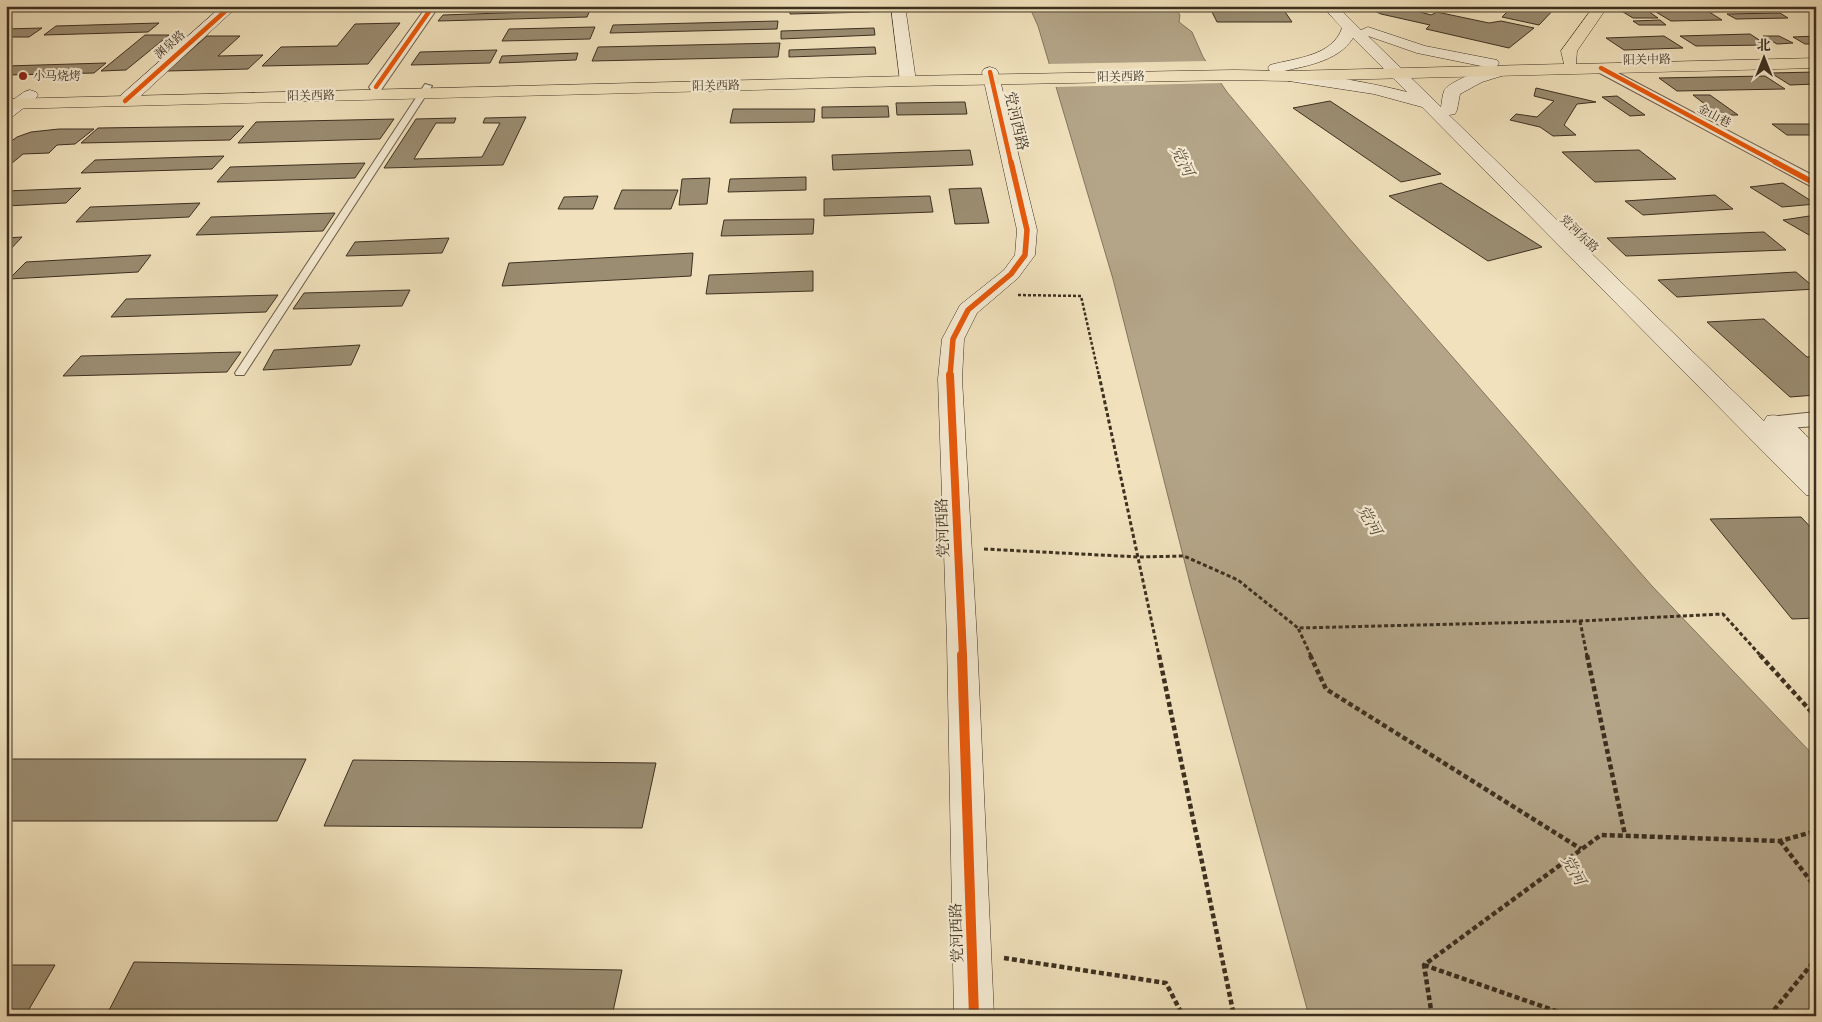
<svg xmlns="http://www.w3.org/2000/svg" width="1822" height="1022" font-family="'IM FELL Double Pica','Noto Serif SC',serif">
<rect width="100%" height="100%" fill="#f1e2bd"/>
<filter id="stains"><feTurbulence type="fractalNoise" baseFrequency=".004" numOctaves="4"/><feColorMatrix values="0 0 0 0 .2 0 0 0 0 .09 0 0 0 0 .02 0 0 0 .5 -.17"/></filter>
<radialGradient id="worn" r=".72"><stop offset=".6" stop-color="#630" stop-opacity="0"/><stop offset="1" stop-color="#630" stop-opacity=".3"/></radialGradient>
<path fill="#b4a588" stroke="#84765e" d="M1029,6H1174L1180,15L1179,22L1192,32L1203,57L1227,92L1348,237L1652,586L1816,758V1016H1309L1191,587L1113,279L1038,26Z"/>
<path fill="#f1e2bd" d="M1208,61L1223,83L1054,87L1047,64Z"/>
<g fill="#9b8d72" stroke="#3d3020">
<path d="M790,6H869L870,12L790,14Z"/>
<path d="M1209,6H1281L1292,22H1217Z"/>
<path d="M1364,6H1399L1431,15L1437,12L1489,23L1501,21L1534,28L1509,48L1426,29L1430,25L1381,14Z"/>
<path d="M1513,6H1557L1539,25L1502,17Z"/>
<path d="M590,10L587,17L438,21L443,15Z"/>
<path d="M1706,10L1722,20L1671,21L1656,12Z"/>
<path d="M1648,11L1658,18H1633L1623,12Z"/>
<path d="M1780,13L1788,18L1736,19L1727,14Z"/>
<path d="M1660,20L1666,25H1639L1633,21Z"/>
<path d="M778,21L777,29L610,33L613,25Z"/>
<path d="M159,23L148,32L44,35L56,26Z"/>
<path d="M400,23L368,64L262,66L281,47L337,46L355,24Z"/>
<path d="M595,27L590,39L502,41L509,29Z"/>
<path d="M42,28L29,37H6V29Z"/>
<path d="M874,28L875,35L781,39V31Z"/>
<path d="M1750,34L1767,45L1696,46L1680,36Z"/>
<path d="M145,35H169L126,70L101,71Z"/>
<path d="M207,36H240L218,56L263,55L248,69L167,71Z"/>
<path d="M1664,36L1683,48L1624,50L1606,38Z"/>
<path d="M1763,36H1779L1793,43L1777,44Z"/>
<path d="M1816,36V44H1805L1793,37Z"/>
<path d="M780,43L778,57L592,61L598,47Z"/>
<path d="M875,47L876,54L789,57V50Z"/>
<path d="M497,50L490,63L411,65L420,52Z"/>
<path d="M578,53L576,60L499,63L502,56Z"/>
<path d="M106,63L94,73L6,75V66Z"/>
<path d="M1816,72V84L1790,85L1771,73Z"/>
<path d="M1765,76L1785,89L1677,91L1659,78Z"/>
<path d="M1536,88L1596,102L1577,104L1564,125L1576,135L1553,136L1540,127L1510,120L1516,114L1537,117L1554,101L1534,96Z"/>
<path d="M1693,95H1710L1738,115H1719Z"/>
<path d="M1617,96L1645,115L1630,116L1602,97Z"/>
<path d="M1330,101L1441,174L1401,182L1293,108Z"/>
<path d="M965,102L967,114L897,115L896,103Z"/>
<path d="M888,106L889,117L822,118V107Z"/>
<path d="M733,109H815L814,122L730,123Z"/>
<path d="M526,117L503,165L384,168L416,119L456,118L454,123H436L414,159L482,157L500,123H483L485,118Z"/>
<path d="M394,119L380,139L238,143L256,122Z"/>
<path d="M1772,124H1816V135H1787Z"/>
<path d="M244,126L230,140L81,143L98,128Z"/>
<path d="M59,129H94L75,144L57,145L49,153L23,154L6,168V145L17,137L31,132Z"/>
<path d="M970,150L973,165L833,170L832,155Z"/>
<path d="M1639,150L1676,179L1595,182L1562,152Z"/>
<path d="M224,156L212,169L81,173L95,160Z"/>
<path d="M365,163L355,178L217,182L230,167Z"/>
<path d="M806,177V190L728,192L730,179Z"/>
<path d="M710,178L707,204L679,205L682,179Z"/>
<path d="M1441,183L1542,247L1488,261L1389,196Z"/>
<path d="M1783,183L1816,204L1782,207L1750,187Z"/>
<path d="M81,188L66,203L6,206V191Z"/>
<path d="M981,188L989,223L955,224L949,189Z"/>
<path d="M622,190H678L671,209H614Z"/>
<path d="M1715,195L1733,209L1643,215L1625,201Z"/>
<path d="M598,196L593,209H558L564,197Z"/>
<path d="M930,196L933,212L824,216V199Z"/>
<path d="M200,203L189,217L76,222L90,207Z"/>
<path d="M335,213L323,231L196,235L211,217Z"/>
<path d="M1816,215V239L1783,220Z"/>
<path d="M814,219L813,234L721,236L724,220Z"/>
<path d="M1764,232L1786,250L1626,256L1607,238Z"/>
<path d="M22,237L7,253H6V238Z"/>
<path d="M449,238L442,253L346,256L355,242Z"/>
<path d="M693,253L691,276L502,286L509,263Z"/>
<path d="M151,255L138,272L9,279L26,262Z"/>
<path d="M813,271V291L706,294L709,275Z"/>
<path d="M1796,272L1816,289L1677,297L1658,280Z"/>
<path d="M410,290L402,306L293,309L304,293Z"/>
<path d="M278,295L266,312L111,317L126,299Z"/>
<path d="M1764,319L1807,357L1816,356V395L1790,397L1707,322Z"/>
<path d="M360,345L351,365L263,370L274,350Z"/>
<path d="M241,352L227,372L63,376L81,356Z"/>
<path d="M1801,517L1816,533V618L1792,619L1710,519Z"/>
<path d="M6,759H306L277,821H6Z"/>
<path d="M353,760L656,763L642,828L324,826Z"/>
<path d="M134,962L622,970L612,1016H106Z"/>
<path d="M6,965H55L25,1016H6Z"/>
</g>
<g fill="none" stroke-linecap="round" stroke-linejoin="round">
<g stroke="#6a5c47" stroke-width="2">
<path id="lane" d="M425,84L432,86L244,375H236L235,373Z"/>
</g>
<g stroke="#6a5c47" stroke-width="2">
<g id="street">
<path d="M427,6H439L381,90H371L369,87Z"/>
<path d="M1601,64L1816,177V189L1596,71L1594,68L1596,65Z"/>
<path d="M1816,412V426L1776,429L1768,427L1765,422L1768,417Z"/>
</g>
</g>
<g stroke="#3d3020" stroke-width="1">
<g id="secondary">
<path d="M222,6H238L131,105H119L117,101L119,97Z"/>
<path d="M891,6H905L916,81L914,84H902L900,81Z"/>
<path d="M1322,6H1337L1361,30L1368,27L1425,46L1497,60L1499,63L1497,66L1491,68L1417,53L1368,36L1441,107C1442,102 1442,96 1444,91C1450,79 1495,65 1508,68L1510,71L1508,74L1482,82L1460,94L1457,110L1455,114L1449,115L1764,421L1767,416C1788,411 1802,432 1816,446V470L1813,469L1816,472V497L1806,495L1422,107L1374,94L1289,81L1283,79L1281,76L1283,73C1293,70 1304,73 1314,74C1346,79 1376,84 1407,92L1353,38C1337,63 1303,66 1276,73L1270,71L1268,68L1270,65C1296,58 1333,56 1342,28Z"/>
<path d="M990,67L996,69L998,72L1037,230L1035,255L1018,278L977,313L964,339L962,379L977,640L994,1016H954L947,640L938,379L942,339L960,305L1004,270L1015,255L1017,230L982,72L984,69Z"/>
<path d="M30,90L36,92L38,95L36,98L12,117L6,118V105L24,92Z"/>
</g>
</g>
<g stroke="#3d3020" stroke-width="1">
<path id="highway" d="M1594,6H1608L1577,51L1576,64L1816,58V68L1289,81L1234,80L908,86L6,109V99L908,76L1234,70L1289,71L1564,64L1561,51Z"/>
</g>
<path stroke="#3d3020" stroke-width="2.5" stroke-dasharray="3 2" stroke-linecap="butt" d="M1018,295L1081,296L1099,376"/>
<g stroke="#3d3020" stroke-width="3" stroke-dasharray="4 2.5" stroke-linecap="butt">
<path d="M1099,375L1159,656"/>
<path d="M984,549L1139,557L1184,556L1238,580L1298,628"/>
<path d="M1580,621L1587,656"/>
<path d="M1311,656L1298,628L1580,621L1723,614L1761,656"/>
</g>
<g stroke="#3d3020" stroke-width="4.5" stroke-dasharray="5 3" stroke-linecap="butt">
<path d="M1159,655L1234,1016"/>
<path d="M1310,655L1326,689L1581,849"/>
<path d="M1587,655L1625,835"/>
<path d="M1760,655L1816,717"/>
<path d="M1780,841L1816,888"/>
<path d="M1004,958L1166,983L1183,1016"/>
<path d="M1424,965L1570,1016"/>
<path d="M1432,1016L1424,965L1601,835L1780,841L1816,831"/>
<path d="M1769,1016L1816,959"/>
</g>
<use href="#lane" fill="#f6ecd4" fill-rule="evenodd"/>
<use href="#street" fill="#f6ecd4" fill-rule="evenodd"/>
<use href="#secondary" fill="#f6ecd4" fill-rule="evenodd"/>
<use href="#highway" fill="#f1e2bd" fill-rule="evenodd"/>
<g stroke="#f6ecd4" stroke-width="6">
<g id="cycleway-far3">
<path d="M1601,68L1777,163"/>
<path d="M990,72L1011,163"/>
<path d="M376,87L433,6"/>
<path d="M125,101L231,6"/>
</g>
</g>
<g stroke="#f6ecd4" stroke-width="8">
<g id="cycleway-far2">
<path d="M1775,162L1816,184"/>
<path d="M950,376L953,339L968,310L1011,274L1025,255L1027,230L1011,162"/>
</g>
</g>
<g stroke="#f6ecd4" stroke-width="11">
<path id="cycleway-far1" d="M950,375L963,656"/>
</g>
<g stroke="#f6ecd4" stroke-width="13">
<path id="cycleway" d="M962,655L974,1016"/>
</g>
<use href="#cycleway-far3" stroke="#e8590c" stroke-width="4.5"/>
<use href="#cycleway-far2" stroke="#e8590c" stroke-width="5.5"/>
<use href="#cycleway-far1" stroke="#e8590c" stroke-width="8"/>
<use href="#cycleway" stroke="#e8590c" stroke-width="10"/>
</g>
<circle fill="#8f2418" stroke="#f6ecd4" stroke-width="2" cx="23" cy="76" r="5"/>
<g text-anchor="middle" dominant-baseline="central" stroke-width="4.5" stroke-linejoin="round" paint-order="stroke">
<g font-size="12" fill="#3d3020" stroke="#f6ecd4">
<text transform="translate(170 45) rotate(-41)">渊泉路</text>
<text transform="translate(1647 60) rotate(-1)">阳关中路</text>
<text transform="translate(1121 77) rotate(-1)">阳关西路</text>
<text transform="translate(716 86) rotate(-1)">阳关西路</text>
<text transform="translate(311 96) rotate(-1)">阳关西路</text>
<text transform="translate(1714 116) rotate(28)">金山巷</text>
<text transform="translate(1579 234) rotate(44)">党河东路</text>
</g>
<g font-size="12" fill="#3d3020" stroke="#f6ecd4" text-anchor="start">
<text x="33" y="76">小马烧烤</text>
</g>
<g font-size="15" fill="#3d3020" stroke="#f6ecd4">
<text transform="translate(1016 121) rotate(77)">党河西路</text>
<text transform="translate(943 528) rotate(-92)">党河西路</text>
<text transform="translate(957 933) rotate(-92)">党河西路</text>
</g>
<g font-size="16" font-style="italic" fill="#5b4d3a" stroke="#f6ecd4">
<text transform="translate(1182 161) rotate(63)">党河</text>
<text transform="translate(1369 520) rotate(60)">党河</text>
<text transform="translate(1573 870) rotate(60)">党河</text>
</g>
</g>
<rect width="1822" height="1022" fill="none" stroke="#f1e2bd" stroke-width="25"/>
<rect x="8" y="8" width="1807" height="1007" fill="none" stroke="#3d3020" stroke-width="2.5"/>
<rect x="12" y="12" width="1797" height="997" fill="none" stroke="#3d3020"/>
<g transform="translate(1764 58)" stroke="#f6ecd4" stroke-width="4" paint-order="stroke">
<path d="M0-4L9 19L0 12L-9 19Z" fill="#3d3020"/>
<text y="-8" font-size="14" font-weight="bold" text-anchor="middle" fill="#3d3020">北</text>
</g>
<rect width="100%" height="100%" filter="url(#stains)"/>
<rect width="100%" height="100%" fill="url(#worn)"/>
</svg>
